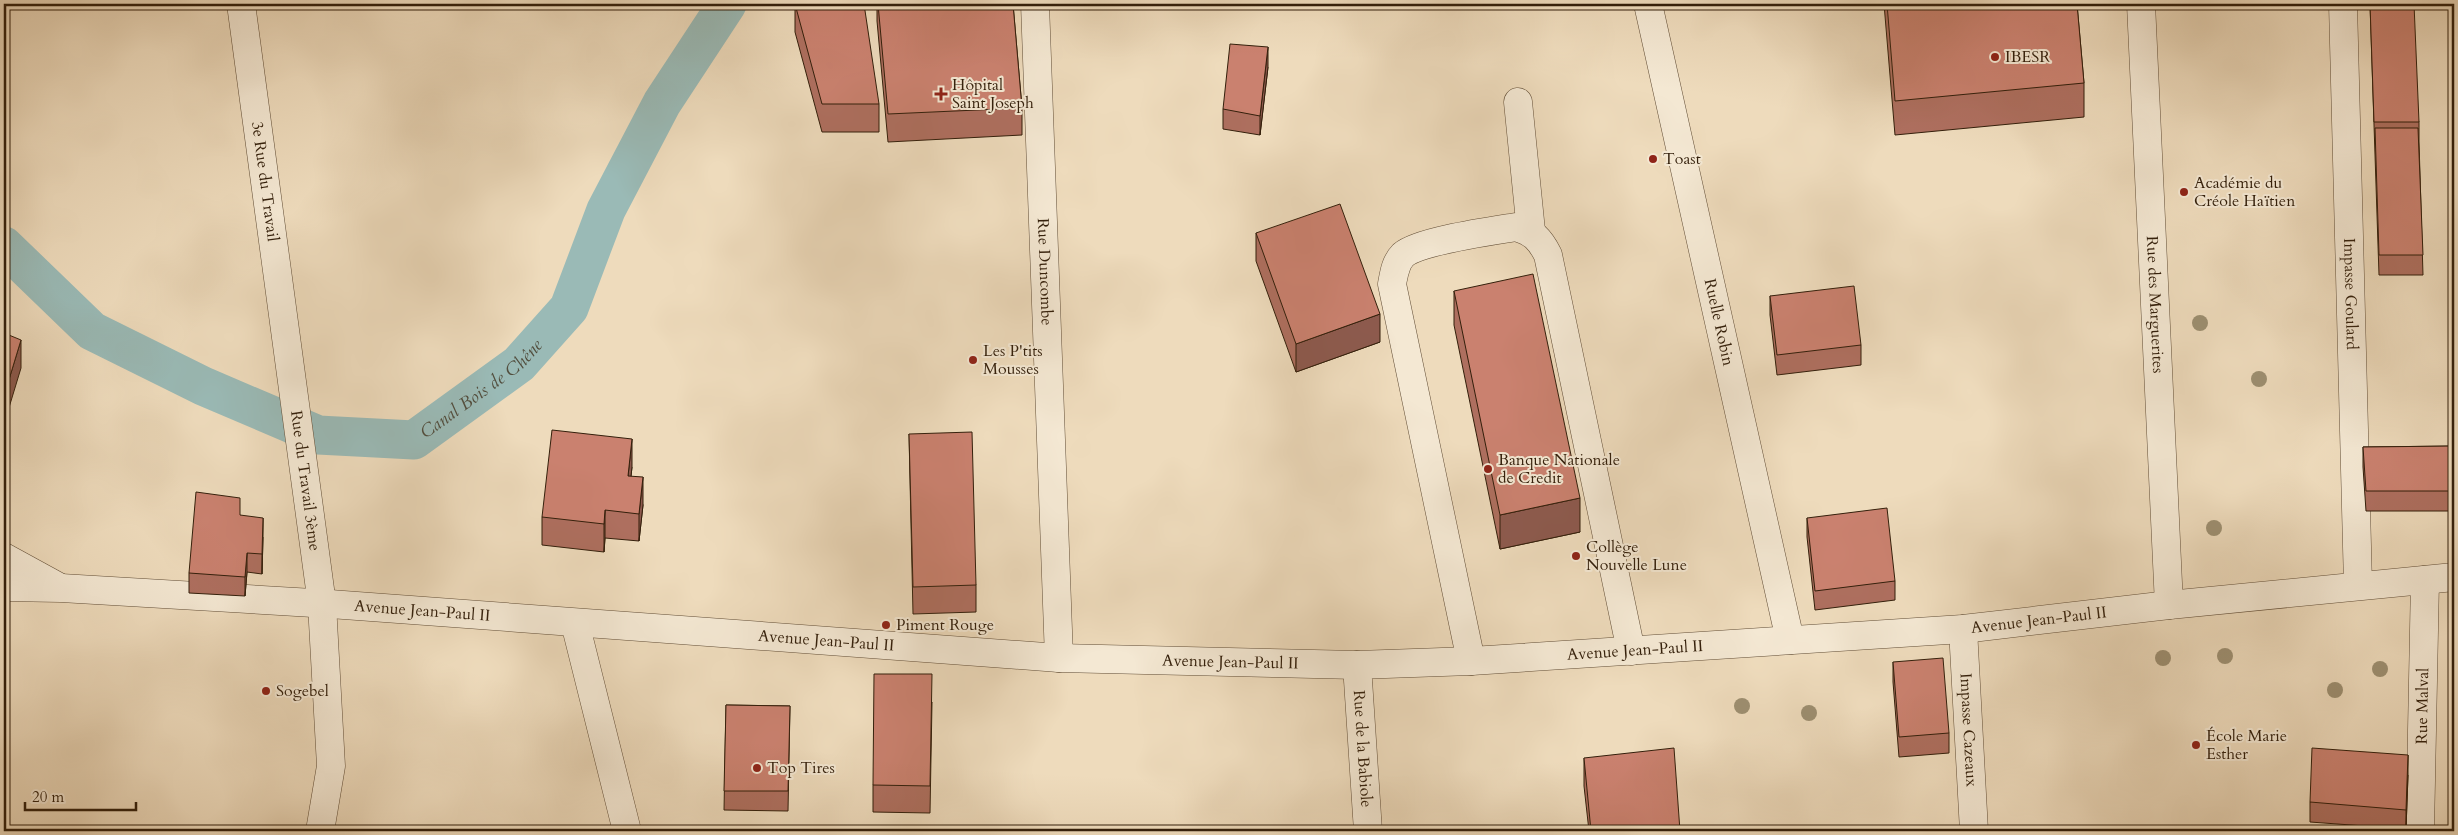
<svg xmlns="http://www.w3.org/2000/svg" width="2458" height="835" font-family="Cardo,serif">
<rect width="100%" height="100%" fill="#eedbbc"/>
<filter id="stains"><feTurbulence type="fractalNoise" baseFrequency=".004" numOctaves="4"/><feColorMatrix values="0 0 0 0 .2 0 0 0 0 .09 0 0 0 0 .02 0 0 0 .5 -.17"/></filter>
<radialGradient id="worn" r=".72"><stop offset=".6" stop-color="#630" stop-opacity="0"/><stop offset="1" stop-color="#630" stop-opacity=".3"/></radialGradient>
<g fill="none" stroke-linecap="round" stroke-linejoin="round">
<path stroke="#9abab6" stroke-width="39" id="s1" d="M4,246L92,331L203,386L318,435L414,440L519,364L569,308L606,210L662,103L727,4"/>
<g stroke="#624e37" stroke-width="29">
<g id="minor">
<path id="s2" d="M241,4L322,604L331,766L320,831"/>
<path id="s3" d="M1035,4L1059,658"/>
<path id="s4" d="M1648,4L1790,640"/>
<path id="s5" d="M2141,4L2169,605"/>
<path id="s6" d="M2343,4L2358,585"/>
<path d="M1518,102L1531,231"/>
<path d="M4,557L57,586"/>
<path id="s7" d="M4,587L61,588L330,604L1059,658L1357,665L1471,661L1963,629L2169,605L2454,577"/>
<path d="M575,623L627,831"/>
<path id="s8" d="M1963,629L1974,831"/>
<path d="M1471,661L1392,284C1394,274 1395,263 1403,255C1419,241 1492,231 1516,227C1533,232 1540,239 1548,255L1631,651"/>
<path id="s9" d="M1357,665L1368,831"/>
<path id="s10" d="M2420,831L2425,580"/>
</g>
</g>
<use href="#minor" stroke="#f4e8d3" stroke-width="28"/>
</g>
<g fill="#9d8f71">
<circle cx="2200" cy="323" r="8"/>
<circle cx="2259" cy="379" r="8"/>
<circle cx="2214" cy="528" r="8"/>
<circle cx="2225" cy="656" r="8"/>
<circle cx="2163" cy="658" r="8"/>
<circle cx="2380" cy="669" r="8"/>
<circle cx="2335" cy="690" r="8"/>
<circle cx="1742" cy="706" r="8"/>
<circle cx="1809" cy="713" r="8"/>
</g>
<g fill="#ae6f5f" stroke="#331f0b">
<path d="M795,4L879,104V132H822L795,32Z"/>
<path d="M877,4H1013L1022,108V135L888,142L877,21Z"/>
<path d="M1884,4H2077L2084,83V117L1895,135Z"/>
<path d="M2370,4L2419,122V142L2423,275H2379Z"/>
<path d="M1268,67L1260,135L1223,129V109Z"/>
<path d="M1256,233L1380,342L1296,372L1256,261Z"/>
<path d="M1454,291L1580,532L1500,549L1454,325Z"/>
<path d="M1770,296L1861,345V365L1777,375L1770,315Z"/>
<path d="M909,434L976,585V612L913,614Z"/>
<path d="M2454,446V511H2366L2363,467V447Z"/>
<path d="M632,467L631,476L643,505L639,541L605,538L604,552L542,545V517Z"/>
<path d="M240,515L263,537L262,574L247,572L245,596L189,593V573Z"/>
<path d="M1807,518L1895,581V600L1815,610L1807,537Z"/>
<path d="M1893,662L1949,733V753L1899,757L1893,682Z"/>
<path d="M932,702L930,813L873,812V785Z"/>
<path d="M726,705L790,706L788,811L724,810Z"/>
<path d="M1584,758L1680,831H1589L1584,786Z"/>
<path d="M2408,775L2406,829L2310,822V802Z"/>
</g>
<g fill="#8d5a4e" stroke="#331f0b">
<path d="M1268,47V67L1260,135V116Z"/>
<path d="M1380,314V342L1296,372V344Z"/>
<path d="M21,340V368L4,424V396Z"/>
<path d="M632,439V467L628,503V476Z"/>
<path d="M643,477V505L639,541V514Z"/>
<path d="M1580,498V532L1500,549V515Z"/>
<path d="M605,510V538L604,552V524Z"/>
<path d="M263,518V537L262,574V554Z"/>
<path d="M247,553V572L245,596V577Z"/>
<path d="M2408,755V775L2406,829V810Z"/>
</g>
<g fill="#ca816f" stroke="#331f0b">
<path d="M795,4H864L879,104H822Z"/>
<path d="M878,4H1013L1022,108L888,114Z"/>
<path d="M1887,4H2077L2084,83L1895,101Z"/>
<path d="M2370,4H2414L2419,122H2374Z"/>
<path d="M1230,44L1268,47L1260,116L1223,109Z"/>
<path d="M2375,128H2418L2423,255H2379Z"/>
<path d="M1340,204L1380,314L1296,344L1256,233Z"/>
<path d="M1533,274L1580,498L1500,515L1454,291Z"/>
<path d="M1854,286L1861,345L1777,355L1770,296Z"/>
<path d="M4,333L21,340L4,396Z"/>
<path d="M552,430L632,439L628,476L643,477L639,514L605,510L604,524L542,517Z"/>
<path d="M972,432L976,585L913,587L909,434Z"/>
<path d="M2454,446V491H2366L2363,447Z"/>
<path d="M196,492L240,498V515L263,518L262,554L247,553L245,577L189,573Z"/>
<path d="M1887,508L1895,581L1815,591L1807,518Z"/>
<path d="M1943,658L1949,733L1899,737L1893,662Z"/>
<path d="M874,674H932L930,786L873,785Z"/>
<path d="M726,705L790,706L788,791H724Z"/>
<path d="M1674,748L1680,831H1591L1584,758Z"/>
<path d="M2312,748L2408,755L2406,810L2310,802Z"/>
<path d="M1492,828L1493,831H1451Z"/>
</g>
<g fill="#8f2418" stroke="#f4e8d3" stroke-width="2">
<circle cx="1995" cy="57" r="5"/>
<path d="M938.5 86.5h5v5h5v5h-5v5h-5v-5h-5v-5h5z"/>
<circle cx="1653" cy="159" r="5"/>
<circle cx="2184" cy="192" r="5"/>
<circle cx="973" cy="360" r="5"/>
<circle cx="1488" cy="469" r="5"/>
<circle cx="1576" cy="556" r="5"/>
<circle cx="886" cy="625" r="5"/>
<circle cx="266" cy="691" r="5"/>
<circle cx="2196" cy="745" r="5"/>
<circle cx="757" cy="768" r="5"/>
</g>
<g text-anchor="middle" dominant-baseline="central" stroke-width="4" stroke-linejoin="round" paint-order="stroke">
<g font-size="16" fill="#331f0b" stroke="#f4e8d3" text-anchor="start">
<text x="2005" y="57">IBESR</text>
<text x="952" y="85">Hôpital<tspan x="952" dy="18">Saint Joseph</tspan></text>
<text x="1663" y="159">Toast</text>
<text x="2194" y="183">Académie du<tspan x="2194" dy="18">Créole Haïtien</tspan></text>
<text x="983" y="351">Les P'tits<tspan x="983" dy="18">Mousses</tspan></text>
<text x="1498" y="460">Banque Nationale<tspan x="1498" dy="18">de Credit</tspan></text>
<text x="1586" y="547">Collège<tspan x="1586" dy="18">Nouvelle Lune</tspan></text>
<text x="896" y="625">Piment Rouge</text>
<text x="276" y="691">Sogebel</text>
<text x="2206" y="736">École Marie<tspan x="2206" dy="18">Esther</tspan></text>
<text x="767" y="768">Top Tires</text>
</g>
<g font-size="16" fill="#331f0b" stroke="#f4e8d3">
<text stroke="none"><textPath href="#s2" startOffset="179">3e Rue du Travail</textPath></text>
<text stroke="none"><textPath href="#s3" startOffset="268">Rue Duncombe</textPath></text>
<text stroke="none"><textPath href="#s6" startOffset="290">Impasse Goulard</textPath></text>
<text stroke="none"><textPath href="#s5" startOffset="301">Rue des Marguerites</textPath></text>
<text stroke="none"><textPath href="#s4" startOffset="326">Ruelle Robin</textPath></text>
<text stroke="none"><textPath href="#s2" startOffset="481">Rue du Travail 3ème</textPath></text>
<text stroke="none"><textPath href="#s7" startOffset="419">Avenue Jean-Paul II</textPath></text>
<text stroke="none"><textPath href="#s7" startOffset="2039">Avenue Jean-Paul II</textPath></text>
<text stroke="none"><textPath href="#s7" startOffset="824">Avenue Jean-Paul II</textPath></text>
<text stroke="none"><textPath href="#s7" startOffset="1634">Avenue Jean-Paul II</textPath></text>
<text stroke="none"><textPath href="#s7" startOffset="1229">Avenue Jean-Paul II</textPath></text>
<text stroke="none"><textPath href="#s10" startOffset="125">Rue Malval</textPath></text>
<text stroke="none"><textPath href="#s8" startOffset="101">Impasse Cazeaux</textPath></text>
<text stroke="none"><textPath href="#s9" startOffset="84">Rue de la Babiole</textPath></text>
</g>
<g font-size="18" font-style="italic" fill="#524e3e" stroke="#f4e8d3">
<text stroke="none"><textPath href="#s1" startOffset="552">Canal Bois de Chêne</textPath></text>
</g>
</g>
<rect width="2458" height="835" fill="none" stroke="#eedbbc" stroke-width="20"/>
<rect x="5" y="5" width="2448" height="825" fill="none" stroke="#331f0b" stroke-width="2.5"/>
<rect x="10" y="10" width="2438" height="815" fill="none" stroke="#331f0b"/>
<path d="M25 802v8h111v-8" fill="none" stroke="#331f0b" stroke-width="2.5"/>
<text x="32" y="802" font-size="15" fill="#331f0b" stroke="#f4e8d3" stroke-width="4" paint-order="stroke">20 m</text>
<rect width="100%" height="100%" filter="url(#stains)"/>
<rect width="100%" height="100%" fill="url(#worn)"/>
</svg>
